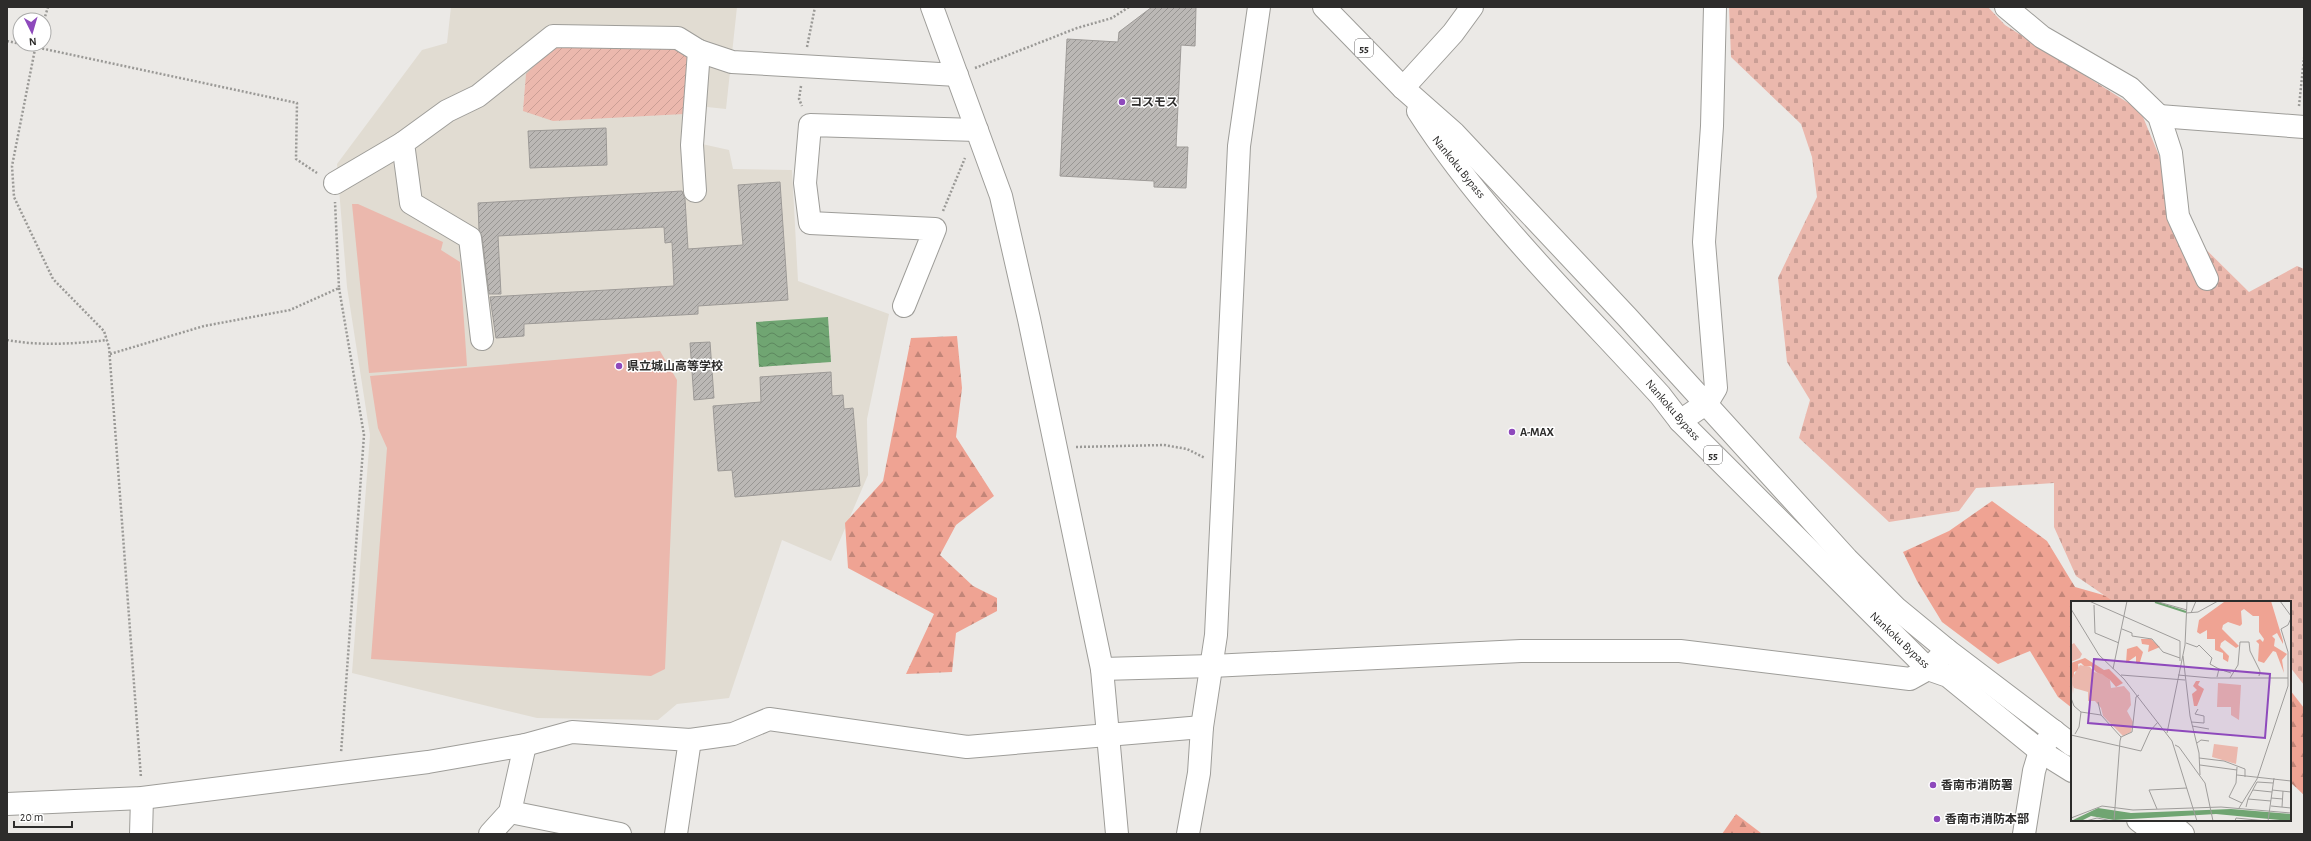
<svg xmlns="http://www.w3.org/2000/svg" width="2311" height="841" font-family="'Alegreya Sans','Noto Sans JP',sans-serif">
<defs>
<pattern id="forest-firs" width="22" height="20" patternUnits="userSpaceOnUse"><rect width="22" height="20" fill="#efa393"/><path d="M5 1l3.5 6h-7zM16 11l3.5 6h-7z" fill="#c28578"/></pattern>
<pattern id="cemetery-stones" width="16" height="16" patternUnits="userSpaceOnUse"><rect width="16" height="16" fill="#ebb8ad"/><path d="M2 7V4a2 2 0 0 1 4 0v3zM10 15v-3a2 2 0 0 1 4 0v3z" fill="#ca9e95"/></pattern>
<pattern id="garden-furrows" width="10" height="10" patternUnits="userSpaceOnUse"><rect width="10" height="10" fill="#ebb8ad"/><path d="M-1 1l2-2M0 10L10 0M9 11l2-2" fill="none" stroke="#ca9e95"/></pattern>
<pattern id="water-waves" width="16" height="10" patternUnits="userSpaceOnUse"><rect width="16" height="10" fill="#70a572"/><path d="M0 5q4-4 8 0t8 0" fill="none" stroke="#5c875e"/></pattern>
<pattern id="building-hatch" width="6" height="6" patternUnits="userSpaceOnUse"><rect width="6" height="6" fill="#bbb8b5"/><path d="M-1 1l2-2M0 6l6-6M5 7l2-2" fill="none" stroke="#989693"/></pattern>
</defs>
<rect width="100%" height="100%" fill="#ebe9e6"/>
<path fill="#e1dcd2" d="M451,7H737L726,109L707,107L702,144L729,150L733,169L792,170L798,281L889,314L867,419L868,475L831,561L782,540L729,698L677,704L658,720L537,718L352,673L370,435L347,287L337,164L422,50L447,43Z"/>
<g fill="url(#forest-firs)">
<path d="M957,336L962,388L956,437L994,496L956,525L940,555L973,586L997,598V611L956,633L952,672L906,674L934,614L848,568L845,523L883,481L911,338Z"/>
<path d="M1992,501L2047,541L2075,587L2128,602H2072V708L2058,697L2030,651L1998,664L1942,622L1917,581L1903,552L1949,531Z"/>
<path d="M2290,690L2304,708V795L2290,782Z"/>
<path d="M1736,814L1761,833V834H1722Z"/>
</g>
<path fill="url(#cemetery-stones)" d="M1729,7H1988L2005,25L2130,104L2143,117L2160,158L2166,210L2249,292L2297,266L2304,269V685L2290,667V602H2114L2076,576L2054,527V483L1976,488L1959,511L1889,522L1799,438L1810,400L1787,362L1778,278L1817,197L1812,157L1801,124L1731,57Z"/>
<path fill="url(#garden-furrows)" d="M557,44L680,46L688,59L684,114L553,121L523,111L526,74Z"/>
<g fill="#ebb8ad">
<path d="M352,204H358L443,242L441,250L460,262L467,366L369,373Z"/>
<path d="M660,351L677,380L665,669L651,676L371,659L387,448L378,428L370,376Z"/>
</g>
<path fill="url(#water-waves)" d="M828,317L831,362L759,367L756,322Z"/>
<g fill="url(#building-hatch)" stroke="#9d9a97">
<path d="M1152,7H1196L1195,46L1181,45L1176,147H1188L1186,188L1154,187V181L1060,176L1067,39L1118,42L1119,32Z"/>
<path d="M606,128L607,165L530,168L528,131Z"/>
<path d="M780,182L788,300L698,306V314L524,324V336L496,338L490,297L674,286L672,242L665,243L664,227L498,236L501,294H489L482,237L479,230L478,203L682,191L685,199L688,249L743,245L738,185Z"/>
<path d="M710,342L714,398L694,400L690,343Z"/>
<path d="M831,372L832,396L843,395L844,409L853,408L860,486L735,497L732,470L718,471L713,406L761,402L760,377Z"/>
</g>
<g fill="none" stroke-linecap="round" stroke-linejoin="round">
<g stroke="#9e9d99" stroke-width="24">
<g id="minor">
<path d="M932,7L1001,196L1029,319L1102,669L1117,834"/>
<path d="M2006,7L2042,37L2130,88L2159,116L2171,153L2178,216L2207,279"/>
<path d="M699,51L732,62L957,75"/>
<path d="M1403,88L1453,33L1472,7"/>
<path d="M2159,116L2304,127"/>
<path d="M335,183L403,143"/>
<path d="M904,306L935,229L810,223L805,183L810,125L977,130"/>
<path d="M482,339L470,238L411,203L403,143L447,111L478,96L553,36L678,38L699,51L692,145L695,191"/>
<path d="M1680,421L1707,403L1716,388L1704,242L1712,126L1715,7"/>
<path d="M1102,669L1212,666L1521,651H1680L1910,679L1928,669L1947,650"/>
<path d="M7,804L142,798L428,762L525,745L572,732L690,740L733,734L769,719L967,747L1202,727"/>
<path d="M510,812L620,834"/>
<path d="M141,834L142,798"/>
<path d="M490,834L510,812L525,745"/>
<path d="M676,834L690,740"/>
<path d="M1188,834L1199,773L1202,727L1216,635L1239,146L1259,7"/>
<path d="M2024,834L2034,771L2040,751L2054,731"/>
</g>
</g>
<g stroke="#9e9d99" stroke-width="24">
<g id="highway">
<path d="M1324,7L1403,88L1454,133L1627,317L1847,559L1896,608L1947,650L2072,745"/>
<path d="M1418,111C1484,214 1578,305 1660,395L1680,421L1928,669L1948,676L2040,751L2072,771"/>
<path d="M2138,820L2156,834"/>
<path d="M2167,820L2183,834"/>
</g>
</g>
<g stroke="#9a9996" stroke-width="2.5" stroke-dasharray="2 2" stroke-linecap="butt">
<path d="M44,20L48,7"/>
<path d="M7,41L297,103L296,159L317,173"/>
<path d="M36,44L12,166L14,197L53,279L104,331L109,347L141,778"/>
<path d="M807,47L815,7"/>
<path d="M975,68L1077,28L1112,18L1129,7"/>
<path d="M801,86L799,99L802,106"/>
<path d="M2299,106L2304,58"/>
<path d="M943,211L965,158"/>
<path d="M339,288L364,435L341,753"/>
<path d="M7,340C39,346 74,344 107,340"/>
<path d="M110,354L204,326L290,310L339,288L335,202"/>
<path d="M1076,447L1164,445L1187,449L1205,458"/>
</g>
<use href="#minor" stroke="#fff" stroke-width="22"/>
<use href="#highway" stroke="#fff" stroke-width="22"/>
</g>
<g fill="#8e49bc" stroke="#fff" stroke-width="1.5">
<circle cx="1122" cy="102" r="4"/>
<circle cx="619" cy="366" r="4"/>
<circle cx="1512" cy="432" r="4"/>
<circle cx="1933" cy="785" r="4"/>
<circle cx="1937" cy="819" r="4"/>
</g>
<g text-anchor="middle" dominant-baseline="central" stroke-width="3" stroke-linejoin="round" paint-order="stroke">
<g fill="#fff" stroke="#6c6b6b" stroke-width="1">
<rect x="1355" y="39" width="18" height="18" rx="3"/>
<rect x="1704" y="446" width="18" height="18" rx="3"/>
</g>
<g font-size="11" font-weight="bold" fill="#2d2c2b">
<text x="1364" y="48">55</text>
<text x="1713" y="455">55</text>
</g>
<g font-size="12" font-weight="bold" fill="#2d2c2b" stroke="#fff" text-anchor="start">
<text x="1130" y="102">コスモス</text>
<text x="627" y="366">県立城山高等学校</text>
<text x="1520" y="432">A-MAX</text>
<text x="1941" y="785">香南市消防署</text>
<text x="1945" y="819">香南市消防本部</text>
</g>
<g font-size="12" fill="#2d2c2b" stroke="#fff">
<text transform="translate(1459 167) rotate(51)">Nankoku Bypass</text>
<text transform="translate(1673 410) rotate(49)">Nankoku Bypass</text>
<text transform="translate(1900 640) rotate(43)">Nankoku Bypass</text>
</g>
</g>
<g transform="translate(2071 601)">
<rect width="220" height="220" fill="#ebe9e6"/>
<path d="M200,0L212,40V43L206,32L201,35L204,38L203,45L216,53L211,59L213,72L205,51L202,50L193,62L187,60L188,43L185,40L189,38L192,41L193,38L188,31V15H182L173,8L170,10L171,23L169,25L157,21L152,24L151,28L168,45L165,47L154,39L150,42L149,46L158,55L157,61L152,58V52L144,49V38H136V29L129,33L126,31L128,19L153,1ZM70,38H80L89,46L77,51L78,44L71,43ZM66,45L72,51L69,61L67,63L65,62V55L55,62L56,48ZM14,57L33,69L38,68L52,82L45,86L39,79L25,71L20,65L14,66L10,62L7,63L8,69L3,71L2,93L0,62ZM125,80H129L127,84L133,88L126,105H123L121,93L126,89L122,85Z" fill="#efa393"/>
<path d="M3,42L11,53L9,57L0,61V44ZM9,64L19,66L23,71L31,73L39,79L40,87L53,85L59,92L60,104L56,110L62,121L60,131L52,135L32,115L30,107L24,100H17V91L3,87L0,79Z" fill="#ebb8ad"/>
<path d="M147,82L170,84L168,119L160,114V106H146ZM143,143L167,146L165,163L141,156Z" fill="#ebb8ad"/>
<path d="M27,207L60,212L160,208L220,213V220L145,213L43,219L20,215L10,220H0Z" fill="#70a572"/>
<path fill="none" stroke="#70a572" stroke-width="2" d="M84,1L115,11"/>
<path fill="none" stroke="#9f9d9b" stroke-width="1" d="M18,0L109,40V60M84,0L116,9M209,0L220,15M23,4L24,32L48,42M0,8L28,54L53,78L101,140L126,220M115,12L127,11L147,0M120,12L125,0M51,28L61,32V35L81,38L92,51L109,57M115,42L126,46L128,44L141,57L139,63L148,68L146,76M112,55L119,115L128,152L129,174M42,68L56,0M148,68L160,72M50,74L114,79M107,74L140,77H217M159,77L167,64L169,41H178L179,50L189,70L188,75M0,97L3,105L10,111L30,114L50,136M27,101L30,114M120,121L133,122V115L124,113L127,108M121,125L138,128M96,132L114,44L116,0M4,133L8,126L10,111M0,134L70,150L79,130L87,121M126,142L130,139L138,140M104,144L108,146L134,182L142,220M128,157L153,160L174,168V176M129,164L166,169M166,166L165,182L158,196L171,202M166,174L220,180M182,189L201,191M201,189L220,191M200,197L212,198M177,198L200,200M200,205L220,207M175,206L177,198L186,181L202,182M211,206L212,190M168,207L186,178L217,85V51L210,28L217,24L220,17M86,208L78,189L116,187M0,217L31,205L62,209L150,206L220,212M15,220L26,217L42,220M43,220L49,140L50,136L61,131L65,96L68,94M164,220L165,217L196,220M197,220L203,177"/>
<path fill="#8e49bc" fill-opacity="0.15" stroke="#8e49bc" stroke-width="2" d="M23,58L199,73L194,137L17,122Z"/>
<rect width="220" height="220" fill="none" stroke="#2d2c2b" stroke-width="2"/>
</g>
<rect width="2311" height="841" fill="none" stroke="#2d2c2b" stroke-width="16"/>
<g transform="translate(32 32) rotate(175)"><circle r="19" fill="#ffffff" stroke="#ababaa"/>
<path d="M0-3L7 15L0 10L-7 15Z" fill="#8e49bc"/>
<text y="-6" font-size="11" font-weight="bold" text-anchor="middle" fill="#2d2c2b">N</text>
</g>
<path d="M14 821v6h58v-6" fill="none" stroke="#2d2c2b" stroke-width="2"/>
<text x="20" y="821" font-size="12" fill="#2d2c2b" stroke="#ffffff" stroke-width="3" paint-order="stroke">20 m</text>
</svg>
